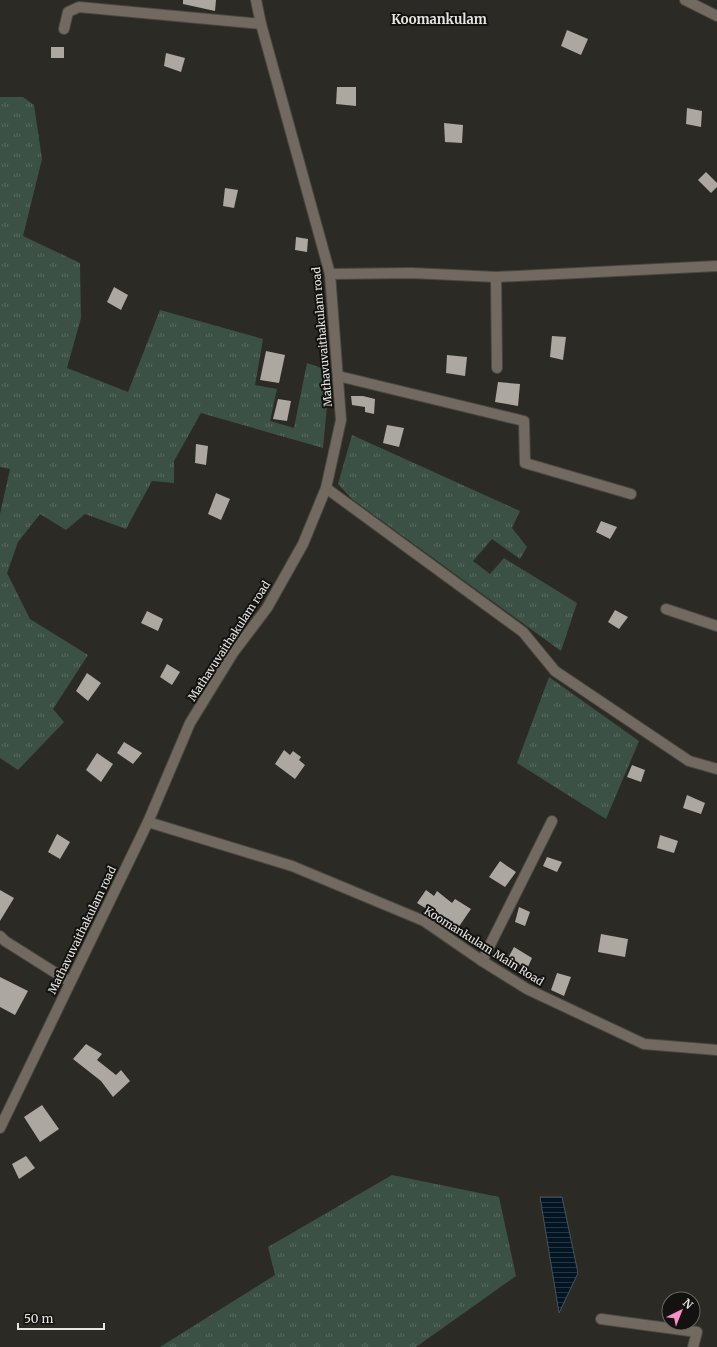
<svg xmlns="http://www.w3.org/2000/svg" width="717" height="1347" font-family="Merriweather,serif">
<defs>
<pattern id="grass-tufts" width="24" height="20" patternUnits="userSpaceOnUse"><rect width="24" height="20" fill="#3c5145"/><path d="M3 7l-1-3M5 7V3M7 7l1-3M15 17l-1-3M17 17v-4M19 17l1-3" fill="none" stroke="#586a60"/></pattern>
<pattern id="water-rules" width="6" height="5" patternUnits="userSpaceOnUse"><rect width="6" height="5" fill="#031423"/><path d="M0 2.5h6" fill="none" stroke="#283643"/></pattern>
</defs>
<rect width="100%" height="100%" fill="#2c2a24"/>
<g fill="url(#grass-tufts)">
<path d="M0,97H23L34,105L42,159L23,236L80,263L81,318L67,368L128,392L160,310L263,339L255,385L277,389L270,421L294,428L307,363L321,368L328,395L323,448L201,413L174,461V483L152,481L126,529L85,514L66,530L40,514L18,542L7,573L30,619L88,655L53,709L64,722L18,770L0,758V514L10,469L0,467Z"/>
<path d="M352,435L520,511L512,528L527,547L520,559L492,539L473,561L490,574L504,558L577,603L561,651L352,499L338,484Z"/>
<path d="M549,677L639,741L606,819L517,763Z"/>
<path d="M392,1175L499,1197L516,1276L416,1347H160L275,1275L268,1247Z"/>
</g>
<path fill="url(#water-rules)" stroke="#47535c" d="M540,1197H562L578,1273L559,1313Z"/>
<g fill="#aca7a1">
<path d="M183,0H216L215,11L183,4Z"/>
<path d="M567,30L588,39L581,55L561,46Z"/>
<rect x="51" y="47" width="13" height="11"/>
<path d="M166,53L185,58L181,72L164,66Z"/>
<path d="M337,87H356V106L336,104Z"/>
<path d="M687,108L702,111L701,127L686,124Z"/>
<path d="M444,123L463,125L462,143L445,142Z"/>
<path d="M706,172L717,183V187L711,193L698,180Z"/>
<path d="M225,188L238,190L234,208L223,206Z"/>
<path d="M296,237L308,239L307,252L295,250Z"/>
<path d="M114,287L128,295L121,310L107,302Z"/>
<path d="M552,336L566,337L563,360L550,357Z"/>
<path d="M266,351L285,355L279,383L260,380Z"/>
<path d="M447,355L467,357L465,376L446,373Z"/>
<path d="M498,382L520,384L518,406L495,402Z"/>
<path d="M351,396H363L375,399L374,414L365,412V407L352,405Z"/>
<path d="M278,399L291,401L287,421L273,419Z"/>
<path d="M387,425L404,428L399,447L383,443Z"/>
<path d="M196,444L208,446L206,465L195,463Z"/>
<path d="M216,493L230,499L221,520L208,514Z"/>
<path d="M601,521L617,527L610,539L596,532Z"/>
<path d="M615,610L628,617L619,629L608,622Z"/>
<path d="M147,611L163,619L158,631L141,623Z"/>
<path d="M167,664L180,672L172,685L160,677Z"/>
<path d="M87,673L101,683L88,701L76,691Z"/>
<path d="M124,742L142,753L133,764L117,753Z"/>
<path d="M284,750L290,755L293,751L301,757L299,760L305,765L295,779L275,764Z"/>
<path d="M97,753L113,764L101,782L86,770Z"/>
<path d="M632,765L645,770L641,782L627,777Z"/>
<path d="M687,795L705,803L701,814L683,808Z"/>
<path d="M57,834L70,842L60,859L48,852Z"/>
<path d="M660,835L678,841L674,853L657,848Z"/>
<path d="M547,857L562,862L557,872L543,866Z"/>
<path d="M500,861L516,872L505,887L489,877Z"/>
<path d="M0,890L14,898L0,921Z"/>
<path d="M426,890L434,896L437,891L452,903L455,899L471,909L458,928L417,903Z"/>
<path d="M519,907L530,912L525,926L515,922Z"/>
<path d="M601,934L628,939L625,957L598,952Z"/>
<path d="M514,947L532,958L527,969L508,958Z"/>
<path d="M557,973L571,977L564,996L551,990Z"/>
<path d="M0,977L28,991L15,1015L0,1007Z"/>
<path d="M86,1044L102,1054L97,1060L116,1075L121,1070L130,1081L113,1097L101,1081L73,1059Z"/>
<path d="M42,1105L59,1129L40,1142L24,1117Z"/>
<path d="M26,1156L35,1168L19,1179L12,1164Z"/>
</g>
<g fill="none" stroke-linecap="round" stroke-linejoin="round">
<g stroke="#4a4842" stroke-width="12">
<g id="minor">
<path d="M685,0L717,16"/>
<path d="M64,29L68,12L79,7L261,24"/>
<path d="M330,274L412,273L496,277L717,266"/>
<path d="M496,277L497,368"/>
<path d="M338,376L524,421L525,463L631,494"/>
<path d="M326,488L523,632L555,671L689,761L717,769"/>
<path d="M666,609L717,626"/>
<path d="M148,822L292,866L424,921L482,961L527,989L644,1044L717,1050"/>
<path d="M0,936L5,941L70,982"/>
<path d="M482,961L552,821"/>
<path d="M0,1128L148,822L190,723L233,653L267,608L303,544L326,488L341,420L330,274L261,24L256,0"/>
<path d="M601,1319L697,1332L693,1347"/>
</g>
</g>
<use href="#minor" stroke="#726a60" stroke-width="10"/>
</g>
<g text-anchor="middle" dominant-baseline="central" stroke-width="4" stroke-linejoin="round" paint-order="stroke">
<g font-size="11" fill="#e7e6e2" stroke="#131210">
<text transform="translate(322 337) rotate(-95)">Mathavuvaithakulam road</text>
<text transform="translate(229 641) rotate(-57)">Mathavuvaithakulam road</text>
<text transform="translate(82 930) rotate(-64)">Mathavuvaithakulam road</text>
<text transform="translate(484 946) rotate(32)">Koomankulam Main Road</text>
</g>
<g font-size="13" font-weight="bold" fill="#e7e6e2" stroke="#131210">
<text x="439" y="19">Koomankulam</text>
</g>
</g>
<g transform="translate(681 1311) rotate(43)"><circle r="19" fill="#131210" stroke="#686764"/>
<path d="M0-3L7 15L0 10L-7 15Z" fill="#fb8fc5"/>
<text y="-6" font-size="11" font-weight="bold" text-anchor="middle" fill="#e7e6e2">N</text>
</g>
<path d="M18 1323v6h86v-6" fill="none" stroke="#e7e6e2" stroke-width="2"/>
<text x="24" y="1323" font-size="12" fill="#e7e6e2" stroke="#131210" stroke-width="3" paint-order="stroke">50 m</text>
</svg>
